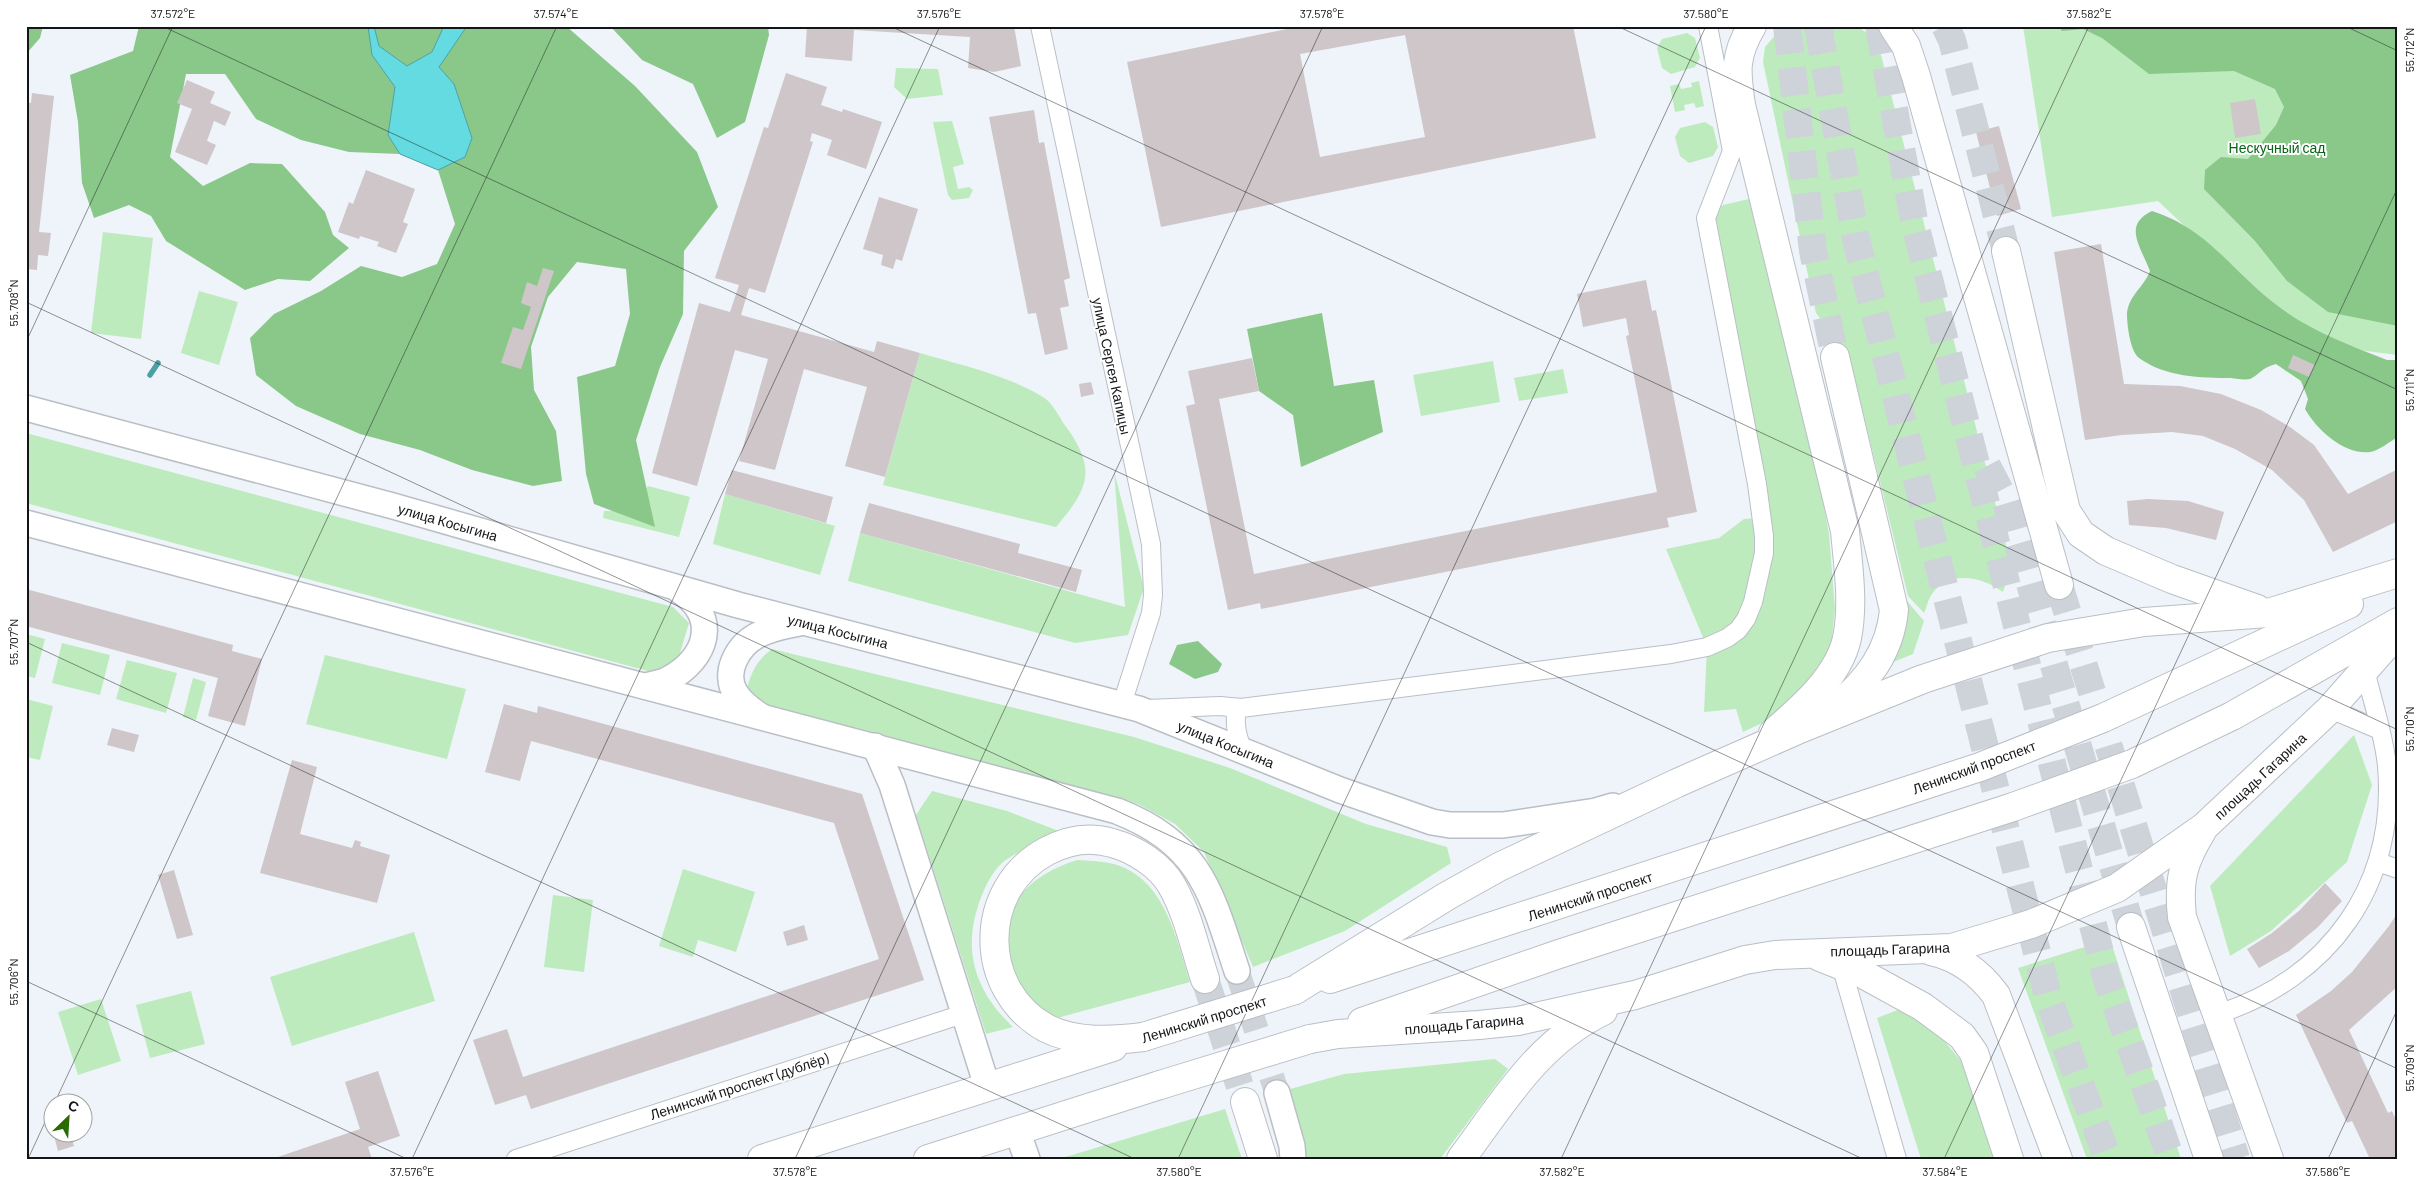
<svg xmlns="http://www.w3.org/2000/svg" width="2424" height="1185" font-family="Barlow,sans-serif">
<rect width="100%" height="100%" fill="#eef4fa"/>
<g fill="#beebbd">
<path d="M1783,26H1857L1868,34L1881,55L2007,549L2011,568L2003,592C1983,577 1949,569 1932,594C1928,599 1927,607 1924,613L1908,596L1850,359L1816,313L1763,62L1765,47Z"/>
<path d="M2023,26H2398V355L2310,344L2158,201L2052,217Z"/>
<path d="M1687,33L1695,38L1700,58L1695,67L1671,74L1662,68L1657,48L1662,39Z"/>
<path d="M896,68L938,69L943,95L907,99L894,87Z"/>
<path d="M1699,81L1704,106L1696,108L1694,103L1684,105L1685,110L1675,112L1670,86L1679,84L1681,89L1692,87L1691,83Z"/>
<path d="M952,121L964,164L953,167L958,189L969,187L973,190L969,198L952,200L948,195L933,122Z"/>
<path d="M1705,122L1713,127L1718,147L1713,156L1689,163L1680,156L1675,137L1680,128Z"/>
<path d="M1749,199L1813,447L1829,534L1835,609L1831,647L1806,684L1775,717L1743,732L1736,709L1704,712L1707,647L1666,549L1719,538L1744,519L1762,518L1706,218L1723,205Z"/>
<path d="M103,232L153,238L141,339L91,333Z"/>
<path d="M199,291L238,302L219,365L181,353Z"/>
<path d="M920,353C958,364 1014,377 1046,399C1053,405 1059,416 1064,424C1097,468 1090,487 1056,527L883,485Z"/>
<path d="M1493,361L1500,402L1421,416L1413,375Z"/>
<path d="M1563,369L1568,393L1519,401L1514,378Z"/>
<path d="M26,433L673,607L689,623L677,663L655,673L26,503Z"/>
<path d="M1114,471L1144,588L1128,635L1075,643L848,581L860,533L1125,607Z"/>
<path d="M648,486L690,497L679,537L603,518L604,511C629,511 636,508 648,486Z"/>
<path d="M725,494L835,526L820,575L713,544Z"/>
<path d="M1907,601L1924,621L1913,654L1891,663Z"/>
<path d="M26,634L45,639L35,678L26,676Z"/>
<path d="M62,643L110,655L100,695L52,683Z"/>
<path d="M772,649L1134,737L1230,768L1366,824L1447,847L1451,863L1345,931L1253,967L1204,852L1175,824L1138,804L754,702L747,688C752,671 757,660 772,649Z"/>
<path d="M325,655L466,689L447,759L306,724Z"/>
<path d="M127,660L177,673L166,713L116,699Z"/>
<path d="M193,678L206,682L196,720L183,717Z"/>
<path d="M26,699L53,706L40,760L26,757Z"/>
<path d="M2354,735L2372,785L2347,862L2271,931L2230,956L2210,886Z"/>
<path d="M932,791L1007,811L1064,833C1043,841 1020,849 1002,863C991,873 984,889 979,903C962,952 976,992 1013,1027L986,1034L916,815Z"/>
<path d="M1077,860C1092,861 1106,861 1120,866C1166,883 1177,941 1190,982L1057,1018C1049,1014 1040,1010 1034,1005C1022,995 1018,982 1013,969C993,912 1024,877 1077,860Z"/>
<path d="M683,869L755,892L736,952L698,940L693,957L659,946Z"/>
<path d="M553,895L593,900L584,972L544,967Z"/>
<path d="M414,932L435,1001L292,1046L270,977Z"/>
<path d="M2110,939L2181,1159H2087L2018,968Z"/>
<path d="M191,991L205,1044L150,1058L136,1005Z"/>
<path d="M101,999L121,1061L78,1075L58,1012Z"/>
<path d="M1900,1009L1937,1032L1965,1066L1994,1159H1921L1877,1018Z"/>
<path d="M1495,1059L1508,1069L1440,1159H1306L1283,1091L1344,1074Z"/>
<path d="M1225,1109L1242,1159H1062V1158Z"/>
</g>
<g fill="#8ac88a">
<path d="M26,26H43L40,38L26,54Z"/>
<path d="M139,26H368L372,55L395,87L388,135L400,154L349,152L301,140L256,119L225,74H186L170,157L203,186L250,163L282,164L325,212L333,235L349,248L310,281L278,279L245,290L166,241L151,216L129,205L94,218L82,183L78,122L70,75L133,51Z"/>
<path d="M374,26H444L432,52L407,66L379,46Z"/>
<path d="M467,26H566L635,86L697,152L718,207L684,251L683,314L660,367L636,440L655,527L594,504L586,474L577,377L615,366L630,314L626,269L577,262L548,297L531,347L534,390L556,431L562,481L533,486L472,470L420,450L360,434L296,406L256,375L250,338L274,314L321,291L361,266L402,277L437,264L455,224L438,170L465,157L472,138L454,84L439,67Z"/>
<path d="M610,26H768L769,35L745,122L717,138L693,84L642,60Z"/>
<path d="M2058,26H2398V326L2328,312L2287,281L2255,241L2204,189L2205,170L2221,157L2248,159L2276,125L2284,107L2275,89L2234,71L2149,74L2102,38L2083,29L2062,31Z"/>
<path d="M2152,211C2208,229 2231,270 2274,303C2308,330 2347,344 2387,360H2398V437C2390,441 2379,451 2370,452C2344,455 2317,430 2305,409L2308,399L2301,381L2276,364C2262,367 2258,376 2250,379C2245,380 2237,379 2231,378C2201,378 2165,377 2139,358C2130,351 2127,325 2127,314C2128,296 2144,287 2150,271C2141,247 2122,225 2152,211Z"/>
<path d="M1322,313L1334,386L1374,380L1383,432L1301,467L1293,415L1259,391L1247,329Z"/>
<path d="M1198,641L1222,664L1218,672L1195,679L1169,664L1177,645Z"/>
</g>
<path fill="#63dbe0" stroke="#4ba0a4" d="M368,26H374L379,46L407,66L432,52L444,26H467L439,67L454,84L472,138L465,157L438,170L400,154L388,135L395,87L372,55Z"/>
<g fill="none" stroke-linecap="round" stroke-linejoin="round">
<path stroke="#4ba0a4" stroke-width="5.5" d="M150,375L158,363"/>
</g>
<g fill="#cec6c9" fill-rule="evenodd">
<path d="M807,26H1014L1021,66L994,72L968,68L970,37L854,30L852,61L805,57Z"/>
<path d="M1301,26H1573L1596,138L1161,227L1127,62ZM1405,35L1425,137L1320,157L1300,54Z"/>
<path d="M786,73L827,87L821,105L842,112L843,109L882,122L866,169L827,155L832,140L812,133L810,141L813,142L765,293L749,288L741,315L874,352L877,341L920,353L885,477L845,466L867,387L804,369L775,470L739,461L768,359L735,350L697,486L652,473L699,303L730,312L739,285L715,278L764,127L768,128Z"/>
<path d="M187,80L215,92L210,103L231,112L225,126L214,121L207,141L216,145L207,165L175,152L192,109L177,103Z"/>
<path d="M32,93L54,96L39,232L51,233L48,256L38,255L37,270L26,269V102L31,103Z"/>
<path d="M2255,99L2261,134L2235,138L2230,103Z"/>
<path d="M1034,110L1039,143L1044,142L1070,278L1064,280L1069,306L1060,308L1068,349L1045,355L1036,313L1028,314L989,117Z"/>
<path d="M1999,126L2021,209L1997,216L1976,132Z"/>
<path d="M366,170L415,189L403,222L408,224L396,253L377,246L379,242L360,236L359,239L338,232L349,202L353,204Z"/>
<path d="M879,197L918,209L902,261L896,259L893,269L881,265L883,255L863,249Z"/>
<path d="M2101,244L2124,384L2180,386L2221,394L2261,410L2290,427L2314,445L2348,494L2398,469V521L2333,552L2304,500L2272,470L2235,449L2203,436L2172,432L2122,435L2085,440L2054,252Z"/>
<path d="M543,268L554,271L521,369L501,363L513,327L523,330L531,307L521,303L527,282L537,286Z"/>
<path d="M1646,280L1652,311L1656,310L1697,512L1667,518L1669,527L1261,609L1260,603L1228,610L1186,406L1195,404L1188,371L1252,358L1259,391L1219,399L1254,574L1657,492L1626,336L1629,335L1626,318L1583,327L1577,294Z"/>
<path d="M2293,355L2315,365L2309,377L2288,368Z"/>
<path d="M1091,382L1094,394L1081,397L1079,384Z"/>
<path d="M732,470L833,497L826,523L725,494Z"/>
<path d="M2148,499L2188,501L2224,512L2216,540L2166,528L2129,525L2127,501Z"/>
<path d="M869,503L1020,544L1018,553L1082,570L1076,592L860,533Z"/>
<path d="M26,589L233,645L232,651L262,659L245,726L208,716L218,678L26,626Z"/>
<path d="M504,704L537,713L538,706L862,794L924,980L531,1109L526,1095L495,1105L473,1040L507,1029L523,1077L879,959L834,823L531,741L520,781L485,772Z"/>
<path d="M112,728L139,735L134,752L107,745Z"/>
<path d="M292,760L317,767L300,834L352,848L355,840L361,842L360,846L390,855L377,903L260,873Z"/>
<path d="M174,870L193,935L177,939L158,875Z"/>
<path d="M2325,883L2342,901L2318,927L2289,951L2259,968L2247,949L2272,933L2300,910Z"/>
<path d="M2398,912V986L2349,1030L2388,1113L2392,1111L2398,1124V1159H2370L2352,1121L2347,1123L2296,1015L2331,991L2352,972L2389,926Z"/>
<path d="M804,925L808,940L787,946L783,932Z"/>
<path d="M378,1071L400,1136L368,1147L372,1159H272L360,1129L345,1082Z"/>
<path d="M53,1132H70L74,1146L58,1151Z"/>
</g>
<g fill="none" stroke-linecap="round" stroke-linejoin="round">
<path stroke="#cdd3d8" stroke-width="18" stroke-dasharray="18 9" stroke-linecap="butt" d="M1948,26L1952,40"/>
<path stroke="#cdd3d8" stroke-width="25" stroke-dasharray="25 12" stroke-linecap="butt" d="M1237,971L1277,1093"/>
<g stroke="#cdd3d8" stroke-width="28" stroke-dasharray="28 14" stroke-linecap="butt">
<path d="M1787,26L1813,251L1835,357"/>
<path d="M1818,26L1856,239L2049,1000L2108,1159"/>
<path d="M1879,26L1914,220L2107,980L2171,1159"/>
<path d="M1945,26L1952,40L2006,251"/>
<path d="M1987,466L2006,502L2131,927"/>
<path d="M2059,585L2236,1159"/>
<path d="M1205,979L1245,1102"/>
</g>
<g stroke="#babfc5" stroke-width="20">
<g id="street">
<path d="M1040,26L1151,544L1153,595L1151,613L1122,704"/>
<path d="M1241,708L1236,712C1235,727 1237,737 1243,750"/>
<path d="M1147,709L1220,706L1241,708L1671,654L1707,647L1727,638L1738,630L1746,619L1753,602L1764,553V536L1757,484L1706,218L1732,151L1708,26"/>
<path d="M2330,709L2380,730"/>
<path d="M2378,862L2398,869"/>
<path d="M1841,965L1897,1159"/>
<path d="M2218,1014C2330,978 2397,884 2387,766C2384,734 2372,701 2365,669"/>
<path d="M516,1159L963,1014"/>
</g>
</g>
<g stroke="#babfc5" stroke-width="28">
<g id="secondary">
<path d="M26,408L393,506L738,605L1139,709L1340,790L1432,822L1450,825H1503L1596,811L1613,806"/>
<path d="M26,523L1117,811C1201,844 1211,892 1237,971"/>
<path d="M645,686C652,684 661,683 667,680C708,659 720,617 679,590"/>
<path d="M759,715C750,709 742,703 736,694C722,673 738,645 758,635C771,628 784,626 799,623"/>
<path d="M875,746L892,785L987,1086"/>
<path d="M1277,1093L1292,1146L1293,1159"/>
<path d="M1017,1130L1027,1159"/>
</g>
</g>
<g stroke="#babfc5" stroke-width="30">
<g id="primary">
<path d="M1752,26C1734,56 1736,72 1741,105L1845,531C1848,565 1854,604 1847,638C1839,676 1802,708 1773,733"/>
<path d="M1893,26L1906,46L1916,76L2059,585"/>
<path d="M2006,251L2066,511L2081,534L2106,551L2172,579L2257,609"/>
<path d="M1835,357L1894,610C1890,652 1867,682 1835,708"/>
<path d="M2202,831C2183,862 2178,880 2182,917L2269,1159"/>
<path d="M2131,927L2209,1159"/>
<path d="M1931,951C1959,957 1979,972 1996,995L2058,1159"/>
<path d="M1820,957L1863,974L1923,1007L1962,1036L1974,1053L2009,1159"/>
<path d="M1330,979L1980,767L2103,718L2349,604"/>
<path d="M1295,990L1447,896L1499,867L1677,783L1802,728L1923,679L2048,638L2144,622L2268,613L2398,573"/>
<path d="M1362,1022L1559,954L2013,807L2132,764L2232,716L2398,622"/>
<path d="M1143,1037C1112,1041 1075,1043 1046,1028C977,990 977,888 1047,851C1068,840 1089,836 1112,843C1135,849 1161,866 1172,886C1188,914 1195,949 1205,979"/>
<path d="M1310,1039L1338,1034L1479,1025L1518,1021L1635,995L1745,960L1775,955L1952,948L2031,924L2117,888L2204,827L2330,709L2398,632"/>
<path d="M1245,1102L1263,1159"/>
<path d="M762,1159L1113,1047"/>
<path d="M928,1159L1160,1085"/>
<path d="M1461,1159C1502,1104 1538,1042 1603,1011"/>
</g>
</g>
<use href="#street" stroke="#fff" stroke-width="18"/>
<use href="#secondary" stroke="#fff" stroke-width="25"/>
<use href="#primary" stroke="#fff" stroke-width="28"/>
<g stroke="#babfc5" stroke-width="30" stroke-linecap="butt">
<g id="primary-bridge">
<path d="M1143,1037L1295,990"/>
<path d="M1160,1085L1310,1039"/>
</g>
</g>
<use href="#primary-bridge" stroke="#fff" stroke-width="28"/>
</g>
<path fill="none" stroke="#131517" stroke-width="1" stroke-opacity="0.45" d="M162,26L2398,1069M890,26L2398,730M1617,26L2398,390M2345,26L2398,51M26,302L1863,1159M26,342L173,26M26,642L1135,1159M26,981L407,1159M55,1102L557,26M28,1159L52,1107M412,1159L940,26M795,1159L1323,26M1178,1159L1706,26M1561,1159L2089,26M1944,1159L2398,187M2328,1159L2398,1008"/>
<g text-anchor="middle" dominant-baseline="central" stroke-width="4" stroke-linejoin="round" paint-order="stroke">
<g font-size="14" fill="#076516" stroke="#fff">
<text x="2277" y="147">Нескучный сад</text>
</g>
<g font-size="14" fill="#131517" stroke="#fff">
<text transform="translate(1112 366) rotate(78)">улица Сергея Капицы</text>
<text transform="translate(448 522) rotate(16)">улица Косыгина</text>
<text transform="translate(838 631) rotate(14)">улица Косыгина</text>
<text transform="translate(1226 744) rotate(22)">улица Косыгина</text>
<text transform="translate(1974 767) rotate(-20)">Ленинский проспект</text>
<text transform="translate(2260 776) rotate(-43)">площадь Гагарина</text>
<text transform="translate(1590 896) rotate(-18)">Ленинский проспект</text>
<text transform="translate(1890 949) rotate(-2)">площадь Гагарина</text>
<text transform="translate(1204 1019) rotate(-17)">Ленинский проспект</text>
<text transform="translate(1464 1024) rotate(-5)">площадь Гагарина</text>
<text transform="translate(739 1086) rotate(-18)">Ленинский проспект (дублёр)</text>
</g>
</g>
<rect width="2424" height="1185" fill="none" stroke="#ffffff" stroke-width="55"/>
<g transform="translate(68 1118) rotate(25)"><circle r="24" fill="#ffffff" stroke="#a1a1a2"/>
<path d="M0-4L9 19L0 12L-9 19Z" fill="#296b00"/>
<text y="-8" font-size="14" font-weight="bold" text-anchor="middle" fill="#131517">С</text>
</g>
<rect x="28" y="28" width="2368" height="1130" fill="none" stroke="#131517" stroke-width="2"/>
<g font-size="12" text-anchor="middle" fill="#131517">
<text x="173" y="18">37.572°E</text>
<text x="556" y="18">37.574°E</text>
<text x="939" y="18">37.576°E</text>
<text x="1322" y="18">37.578°E</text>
<text x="1706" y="18">37.580°E</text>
<text x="2089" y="18">37.582°E</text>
<text transform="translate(2410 50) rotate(-90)" y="4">55.712°N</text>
<text transform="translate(14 303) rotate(-90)" y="4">55.708°N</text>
<text transform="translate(2410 390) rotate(-90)" y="4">55.711°N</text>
<text transform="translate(14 642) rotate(-90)" y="4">55.707°N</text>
<text transform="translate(2410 729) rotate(-90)" y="4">55.710°N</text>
<text transform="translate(14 982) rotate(-90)" y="4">55.706°N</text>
<text transform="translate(2410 1068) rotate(-90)" y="4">55.709°N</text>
<text x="412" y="1176">37.576°E</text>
<text x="795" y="1176">37.578°E</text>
<text x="1179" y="1176">37.580°E</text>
<text x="1562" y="1176">37.582°E</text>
<text x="1945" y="1176">37.584°E</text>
<text x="2328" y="1176">37.586°E</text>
</g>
</svg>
